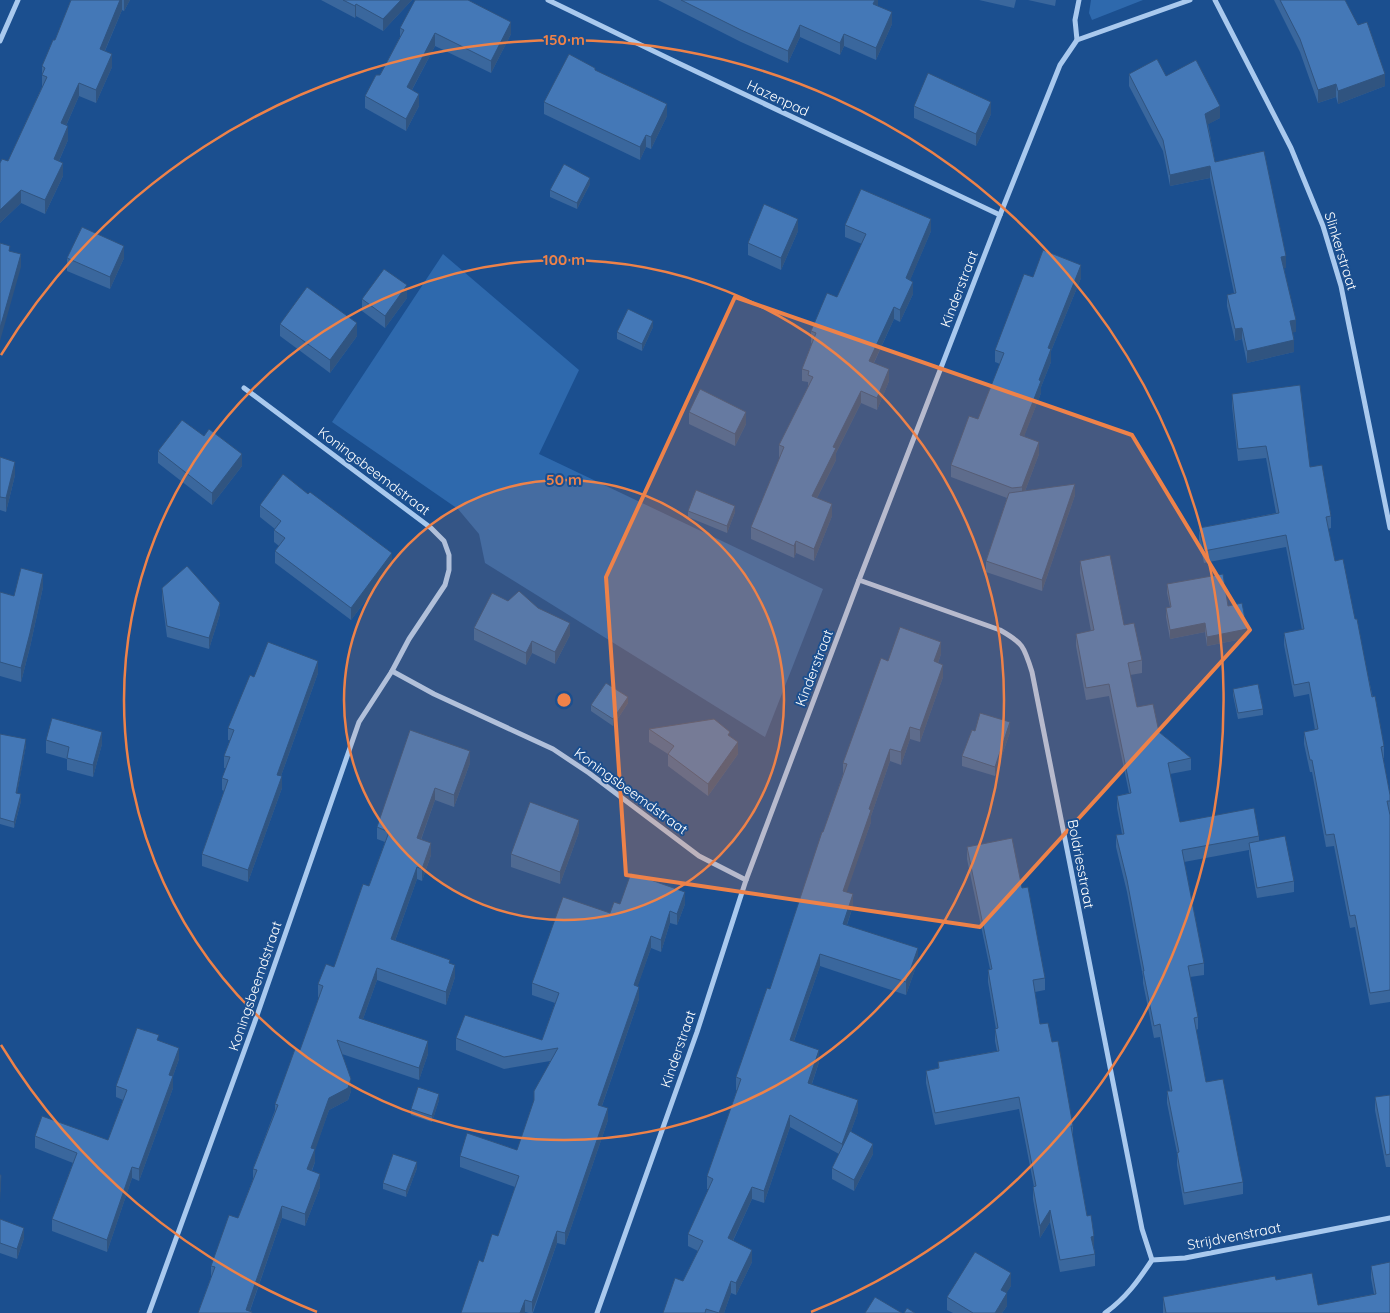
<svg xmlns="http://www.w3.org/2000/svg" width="1390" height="1313" font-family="Quicksand,sans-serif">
<rect width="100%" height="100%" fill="#1b4f8f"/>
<g fill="#2e69ad">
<path d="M1091,0H1143L1092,20L1089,13Z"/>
<path d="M443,254L579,370L539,454L823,589L765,737L485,563L479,534L458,509L332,422Z"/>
</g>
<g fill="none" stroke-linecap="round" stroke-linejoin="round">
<g stroke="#a9c9ee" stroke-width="5">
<path d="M548,0L676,62L1000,215"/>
<path d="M1215,0L1291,148L1323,226L1341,286L1390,528"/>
<path d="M1077,40L1075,20L1079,0"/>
<path d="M0,41L18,0"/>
<path d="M859,580L1000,630C1023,643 1024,646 1032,672L1142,1229L1152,1260"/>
<path d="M392,671L434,694L553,749L589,773L699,856L746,880"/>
<path d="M149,1313L254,1024L359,722L392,671L409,639L445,585L449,570V555L444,541L431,528L244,388"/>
<path d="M597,1313L697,1032L746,880L859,580L1000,215L1060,65L1077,40L1190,0"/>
<path d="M1105,1313C1126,1298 1138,1281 1152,1260L1185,1258L1390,1218"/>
</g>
</g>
<g fill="#3a679d">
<path d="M71,0H130L124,11L122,10L105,51L112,67L96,103L79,96L66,126L68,140L59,161L63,176L45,214L21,203L0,223V163L8,161L42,87V66L55,40Z"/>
<path d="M321,0H412L383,31L356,16L355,18Z"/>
<path d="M658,0H878V6L892,24L876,60L844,46L840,55L800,37L788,63L741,42Z"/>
<path d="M979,0H1016L1014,8Z"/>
<path d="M1028,0H1056L1055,6Z"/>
<path d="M1274,0H1345L1385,86L1338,104L1336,97L1318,103L1300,52Z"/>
<path d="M400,28L511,34L491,73L435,46L412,90L419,106L406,131L365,108V96L380,75L400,37Z"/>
<path d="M595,70L667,116L651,149L646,147L640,160L544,114V102Z"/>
<path d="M1129,74L1166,76L1220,118L1208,124L1215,162L1286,268H1284L1296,332H1293L1294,352L1247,363L1242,339L1235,341L1227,306V295L1234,293L1210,178L1170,186L1163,151L1129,86Z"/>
<path d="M914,106L991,114L976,146L914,118Z"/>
<path d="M590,184L577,209L550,197V190Z"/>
<path d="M845,225L931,231L910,280L913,294L900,322L894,319L874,363L889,381L877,410L861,403L836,453V460L817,498L832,516L814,561L796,553L794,558L751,539V527L780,457H779V445L808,387V382L802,381V369L812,343H811V331L837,297L862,244L845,237Z"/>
<path d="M798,231L781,270L748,255V243Z"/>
<path d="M67,258H124L110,289L67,271Z"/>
<path d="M1033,277L1081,278L1051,351V362L1041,387V393L1024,436L1039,454L1025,491L1075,495L1042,591L986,572V561L1007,498L951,477V465L978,419L1000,364L995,362V350Z"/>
<path d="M407,298L385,328L362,311V299Z"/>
<path d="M280,324L357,336L330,373L280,336Z"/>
<path d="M653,327L642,351L617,339V332Z"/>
<path d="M1232,394L1310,467L1331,516V528L1328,529L1335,561L1355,619L1384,746V758H1383L1390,795V1002L1370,1005L1355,927L1350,928L1334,846L1326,847L1312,772H1310L1304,744V732L1315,730L1309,694L1294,697L1284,645V633L1302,630L1286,547L1204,563L1199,540V528L1276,513L1266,458L1238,461L1232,406Z"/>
<path d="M689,412L746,424L735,446L689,424Z"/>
<path d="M204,436L242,466L212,505L158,463V451Z"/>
<path d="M0,457L15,475L6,512L0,510Z"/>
<path d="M260,505L392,565L351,620L275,563V551L279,546L274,542V530L275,529L260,517Z"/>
<path d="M688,511L735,512L727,533L688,517Z"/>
<path d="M1080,561L1124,625L1142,660V673L1130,675L1137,707L1159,732L1191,758V770L1170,774L1180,822L1259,836V841L1294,881V892L1257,898L1249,854V850L1184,862L1204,963V975L1190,977L1198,1017V1029L1196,1030L1206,1082L1243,1182V1194L1184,1205L1177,1165V1153L1167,1103V1091H1170L1160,1037L1154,1038L1143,983V977L1127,892L1116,847V835L1122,834L1117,808V796L1129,793L1109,696L1086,700L1076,646V634L1091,631L1080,573Z"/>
<path d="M1167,584L1228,606L1247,638L1207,646L1205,632L1170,639L1166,617V608L1170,607L1167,593Z"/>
<path d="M43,587L30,647L21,682L0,676V592L14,596Z"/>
<path d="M162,588L220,614L209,649L167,637L162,599Z"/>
<path d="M508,601L538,608L570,635L555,664L532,653L526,665L474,640V628Z"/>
<path d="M941,654L938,663L943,677L920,742L910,739L901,765L890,761L871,816V822L846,892L853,906L847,925L918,961L906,995L820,966L794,1041L819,1062L812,1084L858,1112L851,1131L873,1154L854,1191L832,1179V1168L839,1154L790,1127L764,1203L752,1199L733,1241L752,1262L736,1295L731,1293L724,1313H663L683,1281L698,1251L688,1246V1234L709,1189H707V1176L737,1090H736V1077L770,989L843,774V763L888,661Z"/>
<path d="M318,673L281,776L282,788L248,882L202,866V854L224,791L222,790V778L226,768H224V756L230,740H228V728Z"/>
<path d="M1233,689L1263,709V715L1238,719L1233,695Z"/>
<path d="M628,703L613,726L591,711V705Z"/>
<path d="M649,729L730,737L738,754L708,796L668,766V754L649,742Z"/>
<path d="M975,731L1010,732L995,776L962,766V756Z"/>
<path d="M0,734L26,745L17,793L21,801L14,828L0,824Z"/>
<path d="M46,740L102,744L93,777L67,770V759L46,753Z"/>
<path d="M470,763L454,807L435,800L421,840L431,855L422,881L417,879L395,941L450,963L455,977L446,1005L377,980L363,1019L428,1054L419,1080L342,1054L351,1091L348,1100L329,1110L315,1149V1162L312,1171L320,1187L305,1226L282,1218L250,1311L198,1313L211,1277V1266L238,1218L253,1179V1169L275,1110V1104L300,1050L319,997H318V984L334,967L369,886L385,842L377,839V827Z"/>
<path d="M579,832L560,884L511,867V854Z"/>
<path d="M967,847L1022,888L1045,978V990L1035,992L1040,1024L1052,1042L1073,1126V1138L1087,1216L1094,1248L1095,1254V1266L1060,1272L1050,1222L1040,1238L1033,1199V1187H1034L1019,1109L935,1125L926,1083V1071L938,1068V1062L997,1051L995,1041V1029H996L988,982V970L990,969L967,859Z"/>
<path d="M620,904H685L677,925L670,923L661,952L651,948L637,987L639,999L602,1106L608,1120L565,1245L557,1243L533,1313H529L525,1312L483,1262L498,1236L515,1187L460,1167V1156L517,1150L550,1061L504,1069L456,1050V1038L542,1040L555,1003L532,995V983Z"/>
<path d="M159,1041L179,1059L173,1076V1088L139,1181L132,1178L107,1252L52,1231V1219L73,1163L35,1148V1136L108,1140L123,1100L116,1097V1086Z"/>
<path d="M1390,1095V1167H1386L1375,1110V1097Z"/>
<path d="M439,1100L432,1122L411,1115V1109Z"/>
<path d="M417,1168L406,1197L383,1189V1183Z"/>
<path d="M0,1219L24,1238L17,1259L0,1253Z"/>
<path d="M1371,1266L1390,1313H1163V1297L1276,1280L1318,1305L1374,1294L1371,1278Z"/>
<path d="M1011,1286L1006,1293L1007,1306L1002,1313H953L947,1310V1297Z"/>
</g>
<g fill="#305480">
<path d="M120,0H122V10L100,62V49Z"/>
<path d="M124,0H130L124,11Z"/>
<path d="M401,0H412L383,31V19Z"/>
<path d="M875,0H878V6L873,4Z"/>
<path d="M356,4V16L355,18V6Z"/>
<path d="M892,12V24L876,60V48Z"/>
<path d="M511,22V34L491,73V61Z"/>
<path d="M800,25V37L788,63V51Z"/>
<path d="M435,33V46L407,99V87Z"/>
<path d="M844,34V46L840,55V43Z"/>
<path d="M112,54V67L96,103V90Z"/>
<path d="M1385,74V86L1338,104V91Z"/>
<path d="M79,83V96L61,137V123Z"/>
<path d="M1336,84V97L1318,103V90Z"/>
<path d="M419,94V106L406,131V119Z"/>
<path d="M991,102V114L976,146V134Z"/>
<path d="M667,104V116L651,149V137Z"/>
<path d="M1220,106V118L1205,126V114Z"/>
<path d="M68,126V140L54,172V159Z"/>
<path d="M646,135V147L640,160V147Z"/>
<path d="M63,163V176L45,214V200Z"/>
<path d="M1210,166V178L1170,186V175Z"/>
<path d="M590,178V184L577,209V203Z"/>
<path d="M21,190V203L0,223V210Z"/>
<path d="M798,219V231L781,270V258Z"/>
<path d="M931,219V231L906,290V278Z"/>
<path d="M124,246V258L110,289V277Z"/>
<path d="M21,254V267L0,341V328Z"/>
<path d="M1286,256V268L1281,269V257Z"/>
<path d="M1081,265V278L1051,351V362L1041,387V393L1020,447V435L1048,348Z"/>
<path d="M913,282V294L900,322V310Z"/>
<path d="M407,285V298L385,328V316Z"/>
<path d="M894,307V319L869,373V361Z"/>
<path d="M1296,320V332L1290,333V321Z"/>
<path d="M653,321V327L642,351V344Z"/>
<path d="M357,323V336L330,373V360Z"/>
<path d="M1242,328V339L1235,341V329Z"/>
<path d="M1294,340V352L1247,363V351Z"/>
<path d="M889,369V381L877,410V398Z"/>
<path d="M861,391V403L836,453V460L812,508V496L833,447Z"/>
<path d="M746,412V424L735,446V434Z"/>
<path d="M1039,442V454L1022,499V487Z"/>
<path d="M242,454V466L212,505V493Z"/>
<path d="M15,462V475L6,512V498Z"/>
<path d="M1075,484V495L1042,591V580Z"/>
<path d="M832,504V516L814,561V549Z"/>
<path d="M735,506V512L727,533V526Z"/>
<path d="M796,541V553L794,558V546Z"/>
<path d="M392,553V565L351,620V608Z"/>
<path d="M43,574V587L30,647L21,682V668Z"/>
<path d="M220,603V614L209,649V638Z"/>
<path d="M570,623V635L555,664V652Z"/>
<path d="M1205,623V632L1170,639V630Z"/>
<path d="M1247,629V638L1207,646V637Z"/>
<path d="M532,641V653L526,665V653Z"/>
<path d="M941,642V654L934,674V661Z"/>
<path d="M318,661V673L277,787V775Z"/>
<path d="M943,665V677L920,742V730Z"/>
<path d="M628,697V703L613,726V719Z"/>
<path d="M1010,722V732L995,776V767Z"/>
<path d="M910,727V739L901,765V752Z"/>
<path d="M102,732V744L93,777V765Z"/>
<path d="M26,739V745L16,799V793Z"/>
<path d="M738,742V754L708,796V784Z"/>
<path d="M890,749V761L871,816V822L843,903V891L869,809Z"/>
<path d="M470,751V763L454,807V795Z"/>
<path d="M282,776V788L248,882V870Z"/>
<path d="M435,788V800L417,850V838Z"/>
<path d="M21,794V801L14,828V822Z"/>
<path d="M579,820V832L560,884V872Z"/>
<path d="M431,843V855L422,881V869Z"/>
<path d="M417,867V879L391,952V939Z"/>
<path d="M685,892V904L677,925V914Z"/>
<path d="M853,894V906L843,936V924Z"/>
<path d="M670,911V923L661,952V940Z"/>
<path d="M651,936V948L634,997V985Z"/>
<path d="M918,948V961L906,995V982Z"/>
<path d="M820,954V966L790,1052V1040Z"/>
<path d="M455,965V977L446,1005V992Z"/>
<path d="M377,968V980L359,1030V1018Z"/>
<path d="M639,987V999L598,1117V1105Z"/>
<path d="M428,1041V1054L419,1080V1068Z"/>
<path d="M179,1048V1059L169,1087V1075Z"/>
<path d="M819,1050V1062L808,1095V1083Z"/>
<path d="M173,1076V1088L139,1181V1169Z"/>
<path d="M351,1079V1091L348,1100L329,1110L314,1154L315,1149V1162L307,1182V1169L311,1148L329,1098Z"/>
<path d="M439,1094V1100L432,1122V1116Z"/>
<path d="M858,1100V1112L842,1156V1144Z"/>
<path d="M608,1108V1120L565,1245V1233Z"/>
<path d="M790,1115V1127L764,1203V1191Z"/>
<path d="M873,1144V1154L854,1191V1180Z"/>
<path d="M417,1162V1168L406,1197V1191Z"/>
<path d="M132,1167V1178L107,1252V1240Z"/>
<path d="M320,1174V1187L305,1226V1214Z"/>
<path d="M1,1175V1185L0,1202V1192Z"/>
<path d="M752,1187V1199L728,1251V1238Z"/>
<path d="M282,1206V1218L249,1313L246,1310Z"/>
<path d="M1050,1210V1222L1040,1238V1226Z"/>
<path d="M24,1228V1238L17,1259V1249Z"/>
<path d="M557,1231V1243L532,1313V1302Z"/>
<path d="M1094,1236V1248L1091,1249V1237Z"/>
<path d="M752,1250V1262L736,1295V1283Z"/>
<path d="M1011,1273V1286L1001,1302V1290Z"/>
<path d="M731,1281V1293L724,1313H719Z"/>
<path d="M1007,1293V1306L1002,1313H995Z"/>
<path d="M525,1300V1313H520Z"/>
</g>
<g fill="#4478b7" stroke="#305480">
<path d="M71,0H120L100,49L112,54L96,90L79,83L61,123L68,126L54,159L63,163L45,200L21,190L0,210V163L2,159L8,161L47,77L42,75L45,68L42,66L53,40H55Z"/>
<path d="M343,0H401L383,19L356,4L355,6Z"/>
<path d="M415,0H468L511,22L491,61L435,33L407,87L419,94L406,119L365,96L376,75H380L404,30L400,28Z"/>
<path d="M681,0H875L873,4L892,12L876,48L844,34L840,43L800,25L788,51L741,30Z"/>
<path d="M1280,0H1345L1358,25L1367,22L1385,74L1338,91L1336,84L1318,90L1300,39Z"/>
<path d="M569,54L595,68V70L667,104L651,137L646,135L640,147L544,102Z"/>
<path d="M1157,59L1166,76L1196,60L1220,106L1205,114L1215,162L1264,151L1286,256L1281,257L1296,320L1290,321L1294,340L1247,351L1242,328L1235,329L1227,295L1236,293L1210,166L1170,175L1163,140L1129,74Z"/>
<path d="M928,73L991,102L976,134L914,106Z"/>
<path d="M564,164L590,178L577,203L550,190Z"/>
<path d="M861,189L931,219L906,278L913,282L900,310L894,307L869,361L889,369L877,398L861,391L833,447L836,448L812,496L832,504L814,549L796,541L794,546L751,527L784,447L779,445L813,377L808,375L809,371L802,369L816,333L811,331L827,293L837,297L866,234L845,225Z"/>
<path d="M764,204L798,219L781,258L748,243Z"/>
<path d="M82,227L124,246L110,277L67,258Z"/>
<path d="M0,243L10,246L9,251L21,254L0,328Z"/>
<path d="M1043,250L1081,265L1048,348L1051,349L1039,380L1041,381L1020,435L1039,442L1022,487L1012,488L951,465L969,416L978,419L1004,353L995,350L1024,274L1033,277Z"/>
<path d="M384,269L407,285L385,316L362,299Z"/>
<path d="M307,287L357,323L330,360L280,324Z"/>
<path d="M628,309L653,321L642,344L617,332Z"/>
<path d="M1300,385L1310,467L1322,465L1331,516L1326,517L1335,561L1343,559L1355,619H1357L1372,697L1375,696L1384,746L1381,747L1390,795V801H1387L1390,815V990L1370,993L1355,915L1350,916L1334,834L1326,835L1312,760H1310L1304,732L1318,729L1309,682L1294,685L1284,633L1304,629L1286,535L1204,551L1199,528L1279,513L1266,446L1238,449L1232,394Z"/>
<path d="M700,389L746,412L735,434L689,412Z"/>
<path d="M182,420L204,436L209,429L242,454L212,493L158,451Z"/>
<path d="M0,457L15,462L6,498L0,497Z"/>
<path d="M283,474L308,494L310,492L392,553L351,608L275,551L285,538L274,530L281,521L260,505Z"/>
<path d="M1075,484L1042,580L986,561L1009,493Z"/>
<path d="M696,490L735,506L727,526L688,511Z"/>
<path d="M1110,555L1124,625L1134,623L1142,660L1128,663L1137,707L1153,704L1159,732L1191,758L1168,763L1180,822L1254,808L1259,836L1182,850L1204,963L1188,966L1198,1017L1194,1018L1206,1082L1223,1079L1243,1182L1184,1193L1177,1153L1179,1152L1167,1091H1172L1160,1024L1154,1026L1143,971H1144L1127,880L1116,835L1124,834L1117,796L1131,793L1109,684L1086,688L1076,634L1094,630L1080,561Z"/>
<path d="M187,566L220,603L209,638L167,626L162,588Z"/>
<path d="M21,568L43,574L30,633L21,668L0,662V592L14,596Z"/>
<path d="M1223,574L1228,606L1242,603L1247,629L1207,637L1205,623L1170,630L1166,608L1171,607L1167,584Z"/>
<path d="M519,591L538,608L570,623L555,652L532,641L526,653L474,628L492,593L508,601Z"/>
<path d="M900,627L941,642L934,661L943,665L920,730L910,727L901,752L890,749L869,809L871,810L843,891L853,894L843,924L918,948L906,982L820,954L790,1040L819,1050L808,1083L858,1100L842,1144L790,1115L764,1191L752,1187L728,1238L752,1250L736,1283L731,1281L719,1313L706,1309L705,1313H663L675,1278L683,1281L703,1241L688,1234L713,1179L707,1176L741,1079L736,1077L767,988L770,989L822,832H823L847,764L843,763L881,658L888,661Z"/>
<path d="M268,642L318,661L277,775L282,776L248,870L202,854L228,780L222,778L230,757L224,756L234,730L228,728L250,675L254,677Z"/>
<path d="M606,683L628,697L613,719L591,705Z"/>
<path d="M1258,684L1263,709L1238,713L1233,689Z"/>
<path d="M980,713L1010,722L995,767L962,756L972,730L975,731Z"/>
<path d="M52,718L102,732L93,765L67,758L69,747L46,740Z"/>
<path d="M714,719L730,732L728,735L738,742L708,784L668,754L674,746L649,729Z"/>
<path d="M410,730L470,751L454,795L435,788L417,838L431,843L422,869L417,867L391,939L450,960L449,963L455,965L446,992L377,968L359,1018L428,1041L419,1068L337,1040L351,1079L348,1088L329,1098L311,1148L315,1149L307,1169L320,1174L305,1214L282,1206L246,1310L252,1312V1313H198L215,1267L211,1266L229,1215L238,1218L257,1170L253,1169L278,1105L275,1104L295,1049L300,1050L323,986L318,984L326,964L334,967L363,884L369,886L389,832L377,827Z"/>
<path d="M0,734L26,739L16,793L21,794L14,822L0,818Z"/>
<path d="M530,802L579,820L560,872L511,854Z"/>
<path d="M1285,836L1294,881L1257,888L1249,843Z"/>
<path d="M1012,838L1022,888L1028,887L1045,978L1033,980L1040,1024L1048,1023L1052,1042L1058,1041L1073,1126H1071L1087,1216L1091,1215L1094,1236L1091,1237L1095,1254L1060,1260L1050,1210L1040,1226L1033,1187L1036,1186L1019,1097L935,1113L926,1071L939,1068L938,1062L999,1051L995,1029L998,1028L988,970L992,969L967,847Z"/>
<path d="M631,873L685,892L677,914L670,911L661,940L651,936L634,985L639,987L598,1105L608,1108L565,1233L557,1231L532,1302L525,1300L520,1313H461L479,1260L483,1262L492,1234L498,1236L519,1176L460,1156L467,1133L517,1150L534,1100V1091L558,1048L504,1057L456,1038L465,1015L542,1040L559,993L532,983L563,897L610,913L614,902L620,904Z"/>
<path d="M137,1028L159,1035L157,1040L179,1048L169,1075L173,1076L139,1169L132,1167L107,1240L52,1219L77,1153L35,1136L42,1116L108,1140L127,1090L116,1086Z"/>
<path d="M418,1087L439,1094L432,1116L411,1109Z"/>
<path d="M1390,1095V1154L1386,1155L1375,1097Z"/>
<path d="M850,1131L873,1144L854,1180L832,1168Z"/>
<path d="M393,1154L417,1162L406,1191L383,1183Z"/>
<path d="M0,1175H1L0,1192Z"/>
<path d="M0,1219L24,1228L17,1249L0,1243Z"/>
<path d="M975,1252L1011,1273L1001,1290L1007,1293L995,1313H973L947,1297Z"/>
<path d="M1390,1262V1313H1166L1163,1297L1275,1276L1276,1280L1312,1273L1318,1305L1376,1294L1371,1266Z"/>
<path d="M875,1297L902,1313H865Z"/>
<path d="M907,1308L915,1313H904Z"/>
</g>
<path fill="#ee8249" fill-opacity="0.2" stroke="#ee8249" stroke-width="4" stroke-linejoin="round" d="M735,297L1132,435L1250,630L980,927L626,875L606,577Z"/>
<circle cx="564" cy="700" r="220" fill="#ee8249" fill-opacity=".12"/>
<g fill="none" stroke="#ee8249" stroke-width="2.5">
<circle cx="564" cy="700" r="220"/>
<circle cx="564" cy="700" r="440"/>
<path d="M317 1312A660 660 0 0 1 1 1045M1 355A660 660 0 1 1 811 1312"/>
</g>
<g text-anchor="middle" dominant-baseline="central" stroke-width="4" stroke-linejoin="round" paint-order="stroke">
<g font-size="14" fill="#fff" stroke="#1b4f8f">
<text transform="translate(778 98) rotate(25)">Hazenpad</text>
<text transform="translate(1341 251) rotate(73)">Slinkerstraat</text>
<text transform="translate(959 289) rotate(-69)">Kinderstraat</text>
<text transform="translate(374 471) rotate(37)">Koningsbeemdstraat</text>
<text transform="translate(814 668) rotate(-69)">Kinderstraat</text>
<text transform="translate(631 791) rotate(36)">Koningsbeemdstraat</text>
<text transform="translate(1081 864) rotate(79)">Boldriesstraat</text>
<text transform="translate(255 986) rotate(-71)">Koningsbeemdstraat</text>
<text transform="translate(678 1049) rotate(-71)">Kinderstraat</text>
<text transform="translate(1234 1236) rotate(-11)">Strijdvenstraat</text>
</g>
</g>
<circle cx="564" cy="700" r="8" fill="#ee8249" stroke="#1b4f8f" stroke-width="2.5"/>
<g font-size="15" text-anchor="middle" font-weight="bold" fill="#ee8249" stroke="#1b4f8f" stroke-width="4" stroke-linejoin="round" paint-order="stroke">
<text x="564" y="45">150 m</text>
<text x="564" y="265">100 m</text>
<text x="564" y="485">50 m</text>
</g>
</svg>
